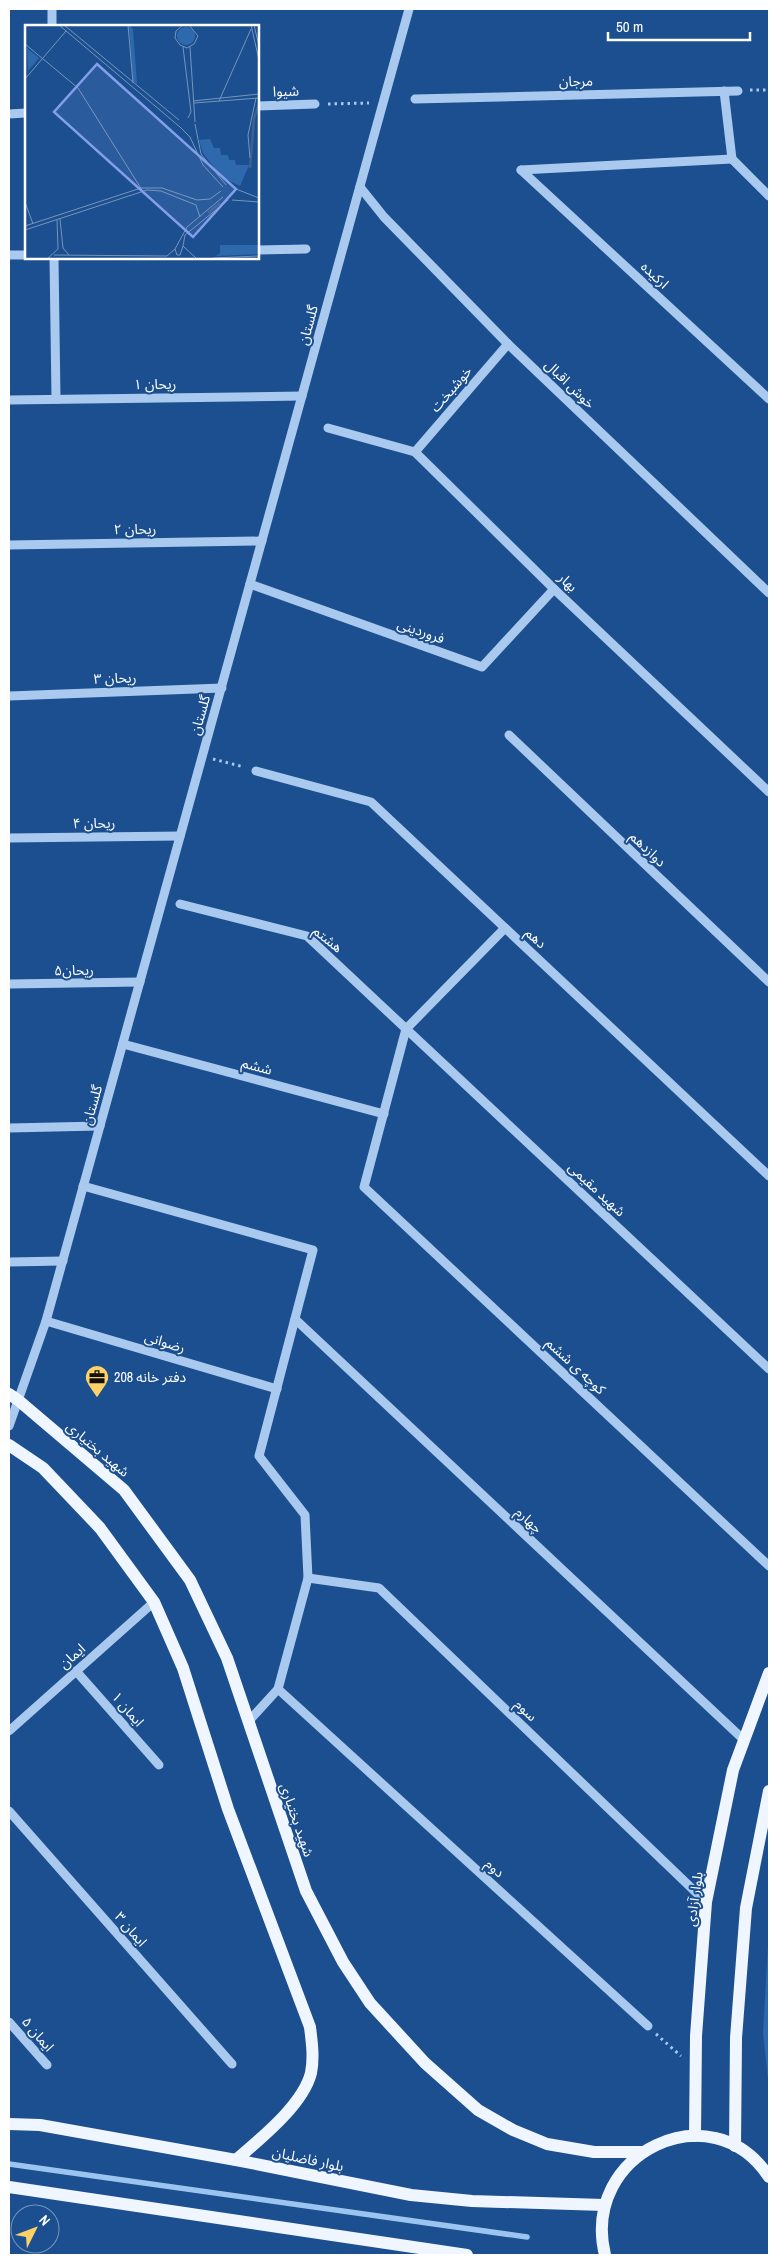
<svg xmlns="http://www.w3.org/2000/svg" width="778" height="2264" font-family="'Archivo Narrow','Noto Sans Arabic',sans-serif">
<rect width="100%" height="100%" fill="#1b4f8f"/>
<path fill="#2e69ad" d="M769,1927V2089L763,2033Z"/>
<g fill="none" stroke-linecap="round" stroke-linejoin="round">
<path stroke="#9cc4f0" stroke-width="5.5" d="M9,2164L527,2237"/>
<g stroke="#a9c9ee" stroke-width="3" stroke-dasharray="2.5 4" stroke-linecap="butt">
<path d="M750,90H769"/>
<path d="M328,104L369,103"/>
<path d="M213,759L244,767"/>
<path d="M656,2034L681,2056"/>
</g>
<g stroke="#a9c9ee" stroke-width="9">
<path d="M52,9V26"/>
<path d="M724,91L732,159"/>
<path d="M415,99L738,91"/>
<path d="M258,106L315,104"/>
<path d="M9,114L26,113"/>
<path d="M732,159L769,196"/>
<path d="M521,170L769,399"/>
<path d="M521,170L732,159"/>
<path d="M360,187L384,217L508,344L769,593"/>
<path d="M258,250L306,249"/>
<path d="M9,255H26"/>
<path d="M54,258L56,399"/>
<path d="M9,400L302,396"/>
<path d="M328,428L415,452L554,589L769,792"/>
<path d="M415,452L508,344"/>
<path d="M9,545L262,541"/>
<path d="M250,584L482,667L554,589"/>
<path d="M9,696L222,688"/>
<path d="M509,735L769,982"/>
<path d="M256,771L371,802L769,1176"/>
<path d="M9,838L180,836"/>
<path d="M180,904L307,936L769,1369"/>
<path d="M505,928L406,1029L364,1187L769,1566"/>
<path d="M9,984L140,982"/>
<path d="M123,1044L384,1114"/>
<path d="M9,1128L100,1126"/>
<path d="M83,1186L313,1250L259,1456L305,1515L308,1578L278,1689L248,1722"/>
<path d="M9,1262L63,1261"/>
<path d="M295,1319L744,1740"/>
<path d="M46,1321L277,1389"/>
<path d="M9,1426L46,1321L409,9"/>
<path d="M308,1578L379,1588L706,1902"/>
<path d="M76,1671L159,1765"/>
<path d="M278,1689L648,2026"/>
<path d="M9,1731L154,1602"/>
<path d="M9,1811L232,2064"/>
<path d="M9,2022L47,2065"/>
</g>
<g stroke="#f0f6ff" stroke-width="12">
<path d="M9,1394L18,1400L124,1490L190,1580L227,1658L306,1891L343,1962L370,2003L425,2063L478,2110L513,2130L547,2144L594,2152H641"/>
<path d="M9,1445L43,1468L100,1528L154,1602L183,1668L228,1809L310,2027C312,2043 314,2058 311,2073C303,2105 260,2139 236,2160"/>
<path d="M9,2124L40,2125L236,2160L411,2195L472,2201L604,2205"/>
<path d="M695,2136L696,2036L706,1902L733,1770L769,1673"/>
<path d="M735,2146L736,2038L746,1908L769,1791"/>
<path d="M9,2187L467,2255"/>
<path d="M605,2255C580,2153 712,2090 769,2177"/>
</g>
</g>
<defs>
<g id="office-pin" transform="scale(1.25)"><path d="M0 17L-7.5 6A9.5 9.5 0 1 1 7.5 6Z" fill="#ffd166" stroke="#1b4f8f"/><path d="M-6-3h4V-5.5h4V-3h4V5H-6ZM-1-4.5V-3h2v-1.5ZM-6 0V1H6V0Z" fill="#111"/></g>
</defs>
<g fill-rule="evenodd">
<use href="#office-pin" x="97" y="1377"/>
</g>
<g text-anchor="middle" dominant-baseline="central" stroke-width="4" stroke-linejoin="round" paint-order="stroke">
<g font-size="14" fill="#fff" stroke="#1b4f8f">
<text transform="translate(576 81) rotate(-1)">مرجان</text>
<text transform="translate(286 91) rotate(-2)">شیوا</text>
<text transform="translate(655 275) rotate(43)">ارکیده</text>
<text transform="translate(308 325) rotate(-75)">گلستان</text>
<text transform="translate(155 384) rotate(-1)">ریحان ۱</text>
<text transform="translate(570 384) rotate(44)">خوش اقبال</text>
<text transform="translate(451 389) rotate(-49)">خوشبخت</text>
<text transform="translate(135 529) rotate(-1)">ریحان ۲</text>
<text transform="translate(568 582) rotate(44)">بهار</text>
<text transform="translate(421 631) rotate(19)">فروردینی</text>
<text transform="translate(115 678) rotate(-2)">ریحان ۳</text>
<text transform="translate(200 715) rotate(-74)">گلستان</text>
<text transform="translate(94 823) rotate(-1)">ریحان ۴</text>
<text transform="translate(648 849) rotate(44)">دوازدهم</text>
<text transform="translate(536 938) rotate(43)">دهم</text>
<text transform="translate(328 939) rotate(39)">هشتم</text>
<text transform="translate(74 970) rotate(-1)">ریحان۵</text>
<text transform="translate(257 1066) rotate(15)">ششم</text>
<text transform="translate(92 1105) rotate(-74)">گلستان</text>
<text transform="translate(597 1189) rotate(43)">شهید مقیمی</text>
<text transform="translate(165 1342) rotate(17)">رضوانی</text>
<text transform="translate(576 1366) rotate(43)">کوچه ی ششم</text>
<text transform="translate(98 1449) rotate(40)">شهید بختیاری</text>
<text transform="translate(529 1520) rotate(43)">چهارم</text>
<text transform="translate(72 1656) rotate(-41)">ایمان</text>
<text transform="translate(128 1709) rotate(49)">ایمان ۱</text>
<text transform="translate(526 1710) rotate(44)">سوم</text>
<text transform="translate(297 1820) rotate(71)">شهید بختیاری</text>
<text transform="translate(495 1868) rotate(42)">دوم</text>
<text transform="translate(694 1899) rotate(-82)">بلوار آزادی</text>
<text transform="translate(131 1929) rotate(49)">ایمان ۳</text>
<text transform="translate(38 2034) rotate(49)">ایمان ۵</text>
<text transform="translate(308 2159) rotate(12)">بلوار فاضلیان</text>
</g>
<g font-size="14" fill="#fff" stroke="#1b4f8f" text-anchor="start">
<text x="114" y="1377">دفتر خانه 208</text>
</g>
</g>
<g transform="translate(25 25)">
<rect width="234" height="234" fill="#1b4f8f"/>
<path d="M104,0L108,4L112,59L108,56ZM152 11a9 9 0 1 1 18 0a9 9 0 1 1-18 0ZM2,23L14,33L3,46ZM185,114L189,123H195L196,130H203L204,135H210L211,140H224L215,161L196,152L178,128L174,115ZM195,220H234V229L191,231L195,228Z" fill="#2e69ad"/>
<path fill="none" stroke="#3c6290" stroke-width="2.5" d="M225,143L229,93L234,79M183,188L195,178"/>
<path fill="none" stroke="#7695bc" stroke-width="1" d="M34,0L155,102L165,112L178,140L198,162M39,0L154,95M103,0L108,58M158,0L151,6L150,13L155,20L162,23L169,19L173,11L164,0M226,0L234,35M229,0L234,21M0,19L53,63L117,165M158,22L166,87L163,93M165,22L170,97M0,54L41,6M168,76L234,69M194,76L226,4M169,78L234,73M170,99L176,129L201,160M225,133L223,110L231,73M211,164L234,173M207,175L234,177M0,177L8,199M35,194L38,223L44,230M0,201L116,163H137L172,175L185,174L196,166M0,205L122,165L136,166L171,180L175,192M150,224L152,230H155L158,221M29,230L142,231L150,224L162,202L198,172M23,233L33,224L32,195M171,233L158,221L160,210L203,175M188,233L234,231"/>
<path fill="#839eea" fill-opacity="0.15" stroke="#839eea" stroke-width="2.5" d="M72,39L211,164L168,212L29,87Z"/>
<rect width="234" height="234" fill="none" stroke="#fff" stroke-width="2.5"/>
</g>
<rect width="778" height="2264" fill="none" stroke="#ffffff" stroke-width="20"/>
<g transform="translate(35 2229) rotate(48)"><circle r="24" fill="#1b4f8f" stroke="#7695bc"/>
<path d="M0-4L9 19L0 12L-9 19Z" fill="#ffd166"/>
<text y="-8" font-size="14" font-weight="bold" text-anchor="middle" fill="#ffffff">N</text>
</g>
<path d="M608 32v8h142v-8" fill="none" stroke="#ffffff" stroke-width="2.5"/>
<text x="616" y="32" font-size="15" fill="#ffffff" stroke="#1b4f8f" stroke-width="4" paint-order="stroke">50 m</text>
</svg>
